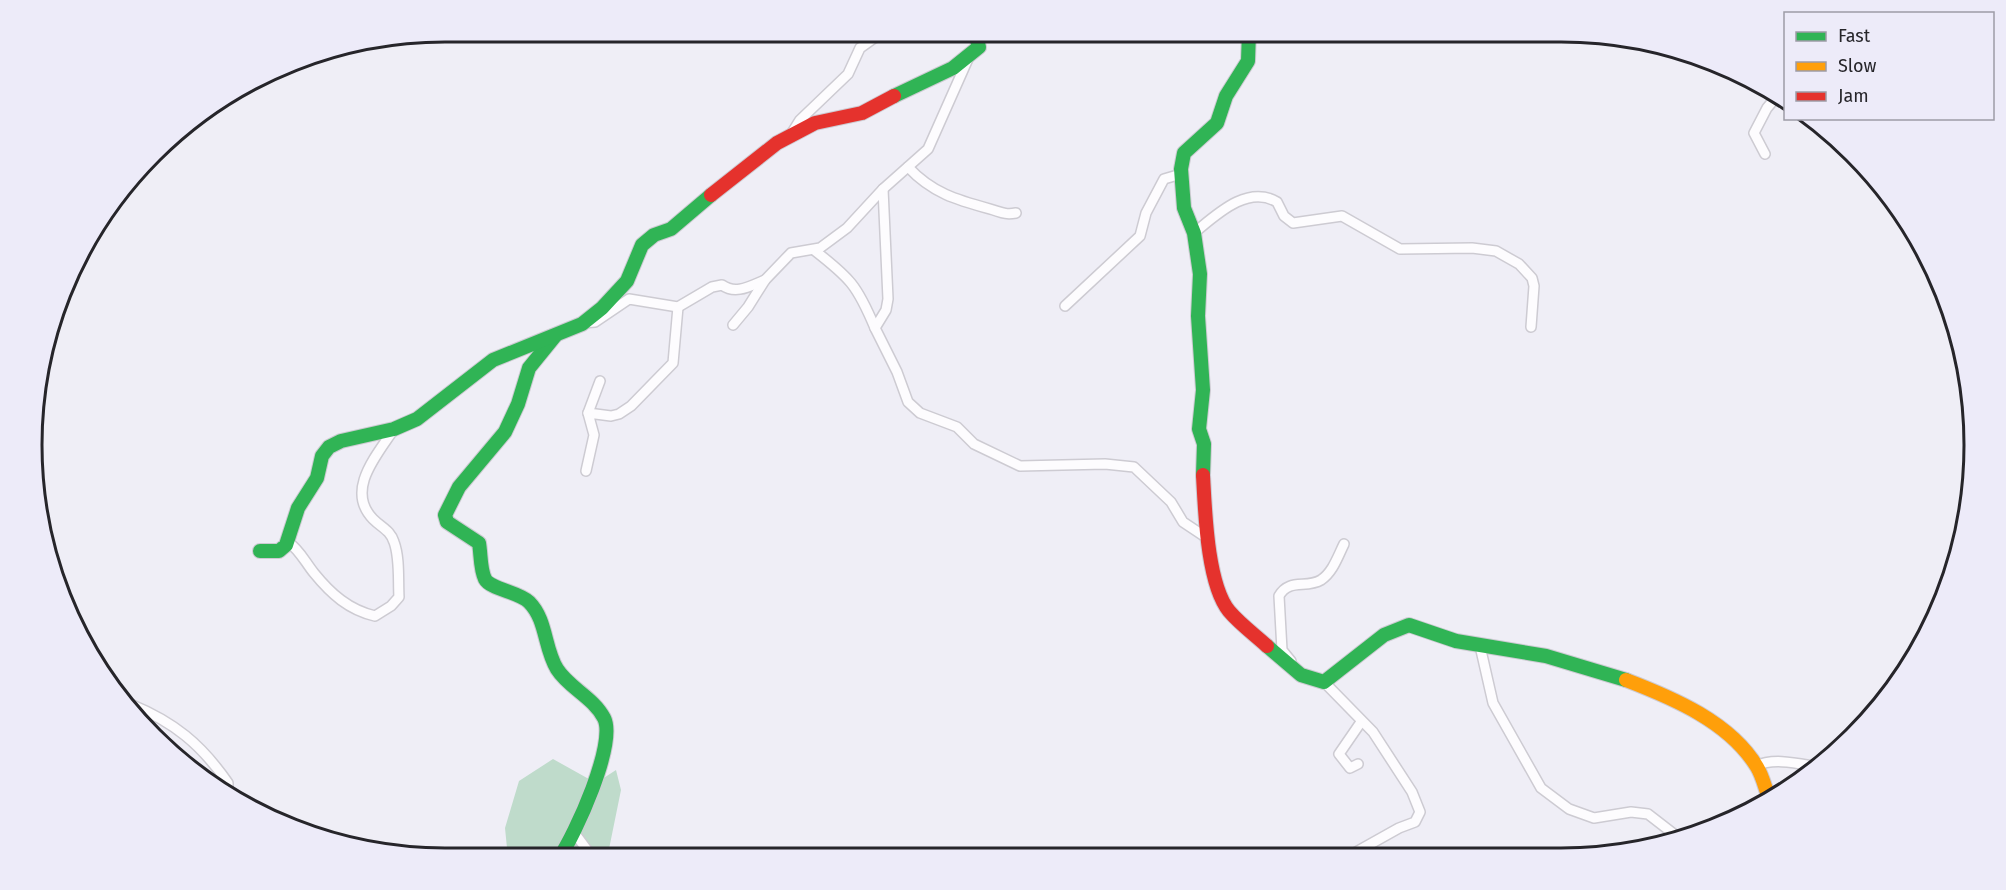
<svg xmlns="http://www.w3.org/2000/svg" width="2006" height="890" font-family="'Fira Sans',sans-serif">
<rect width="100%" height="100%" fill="#efeef6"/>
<path fill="#bfdbcb" d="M553,759L596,783L616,770L621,790L609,849L614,858H508L505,828L519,781Z"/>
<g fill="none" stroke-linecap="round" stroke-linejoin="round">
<g stroke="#cdcbd2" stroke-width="12">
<g id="street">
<path d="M938,32L955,36L977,37"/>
<path d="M790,136L800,120L848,74L860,48L874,38L893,32"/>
<path d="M1765,154L1754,133L1767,108L1778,95"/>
<path d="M908,167C932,193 957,200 990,209C1001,212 1004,215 1016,213"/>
<path d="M883,189L888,299L886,310L875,328L897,372L908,402L920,413L957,427L974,444L1020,466L1105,464L1134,467L1171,502L1183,522L1207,538"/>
<path d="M1194,233C1215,216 1247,184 1277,202L1284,216L1293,223L1342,216L1400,249L1472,248L1496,251L1519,264L1532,278L1534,286L1531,327"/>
<path d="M814,250C850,278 857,285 875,328"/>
<path d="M1065,306L1140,236L1146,213L1164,179L1181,174"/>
<path d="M583,323L595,322L629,299L678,307L712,287L722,285C736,295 750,286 765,280"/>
<path d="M733,325L748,307L765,280L791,253L820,248L847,228L883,189L928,149L968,59"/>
<path d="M588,413L600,381"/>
<path d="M586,471L594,435L588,413L611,416L619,414L631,406L673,363L678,307"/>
<path d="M287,541C300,550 305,562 314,573C331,594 349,610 375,616L391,606L399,597C398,581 400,558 394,542C390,530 382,528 373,519C345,490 377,455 394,429"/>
<path d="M1480,646L1493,703L1541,788L1569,809L1594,818L1631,812L1648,814L1679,838"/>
<path d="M1291,661L1282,650L1279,596C1289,578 1306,589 1321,580C1333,572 1338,556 1344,544"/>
<path d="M1324,682L1373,732L1412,792L1420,812L1415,822L1399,828L1349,856"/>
<path d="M130,704C174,722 201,744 228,783V796"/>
<path d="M1358,764L1350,768L1339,754L1361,722"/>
<path d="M1756,766C1774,757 1800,764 1819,767"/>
<path d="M573,831L593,858"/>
</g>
</g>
<g stroke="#cdcbd2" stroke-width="16">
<g id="fast">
<path d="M894,96L953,68L979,47L975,32"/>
<path d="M555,336L529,368L518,404L505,432L459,487L445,515L447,522L479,543C481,554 480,569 485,579C490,589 519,592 529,602C547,620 544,648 557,669C569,688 593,697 604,718C617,743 575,835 559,858"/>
<path d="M1203,475L1204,444L1199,429L1203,390L1198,316L1200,274L1194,233L1184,208L1181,169L1184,153L1217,123L1226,96L1248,61L1249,32"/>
<path d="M260,551H279L286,545L298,508L317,478L322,456L329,447L341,441L394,429L417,419L493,360L582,324L602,308L627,281L642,245L654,235L671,229L711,195"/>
<path d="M1267,646L1301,675L1324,682L1384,635L1409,625L1456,641L1546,656L1626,680"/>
</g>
</g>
<g stroke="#cdcbd2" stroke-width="16">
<path id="slow" d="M1626,680C1673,698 1730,722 1757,767C1763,777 1765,788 1769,798"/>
</g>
<g stroke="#cdcbd2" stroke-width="16">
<g id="jam">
<path d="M711,195L777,143L815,123L862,113L894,96"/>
<path d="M1203,475C1205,510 1207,584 1229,611C1240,624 1255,635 1267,646"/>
</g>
</g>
<use href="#street" stroke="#fdfcfe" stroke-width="9"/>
<use href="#fast" stroke="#30b455" stroke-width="14"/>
<use href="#slow" stroke="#ff9f0a" stroke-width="14"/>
<use href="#jam" stroke="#e5322d" stroke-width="14"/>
</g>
<path d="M0 0H2006V890H0ZM445 42H1561A403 403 0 0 1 1964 445V445A403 403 0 0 1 1561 848H445A403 403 0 0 1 42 445V445A403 403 0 0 1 445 42Z" fill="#edebf9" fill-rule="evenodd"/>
<path fill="none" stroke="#26252a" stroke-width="3" d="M445 42H1561A403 403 0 0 1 1964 445V445A403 403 0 0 1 1561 848H445A403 403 0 0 1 42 445V445A403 403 0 0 1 445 42Z"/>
<rect x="1784" y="12" width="210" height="108" fill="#edebf9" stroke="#9d9ca6" stroke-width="1.5"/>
<rect x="1796" y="32" width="30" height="9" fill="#30b455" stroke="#9d9ca6" stroke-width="1.5"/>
<text x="1838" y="42" font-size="18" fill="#26252a">Fast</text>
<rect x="1796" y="62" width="30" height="9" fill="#ff9f0a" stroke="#9d9ca6" stroke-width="1.5"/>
<text x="1838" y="72" font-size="18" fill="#26252a">Slow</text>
<rect x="1796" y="92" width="30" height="9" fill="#e5322d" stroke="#9d9ca6" stroke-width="1.5"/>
<text x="1838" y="102" font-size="18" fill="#26252a">Jam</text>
</svg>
